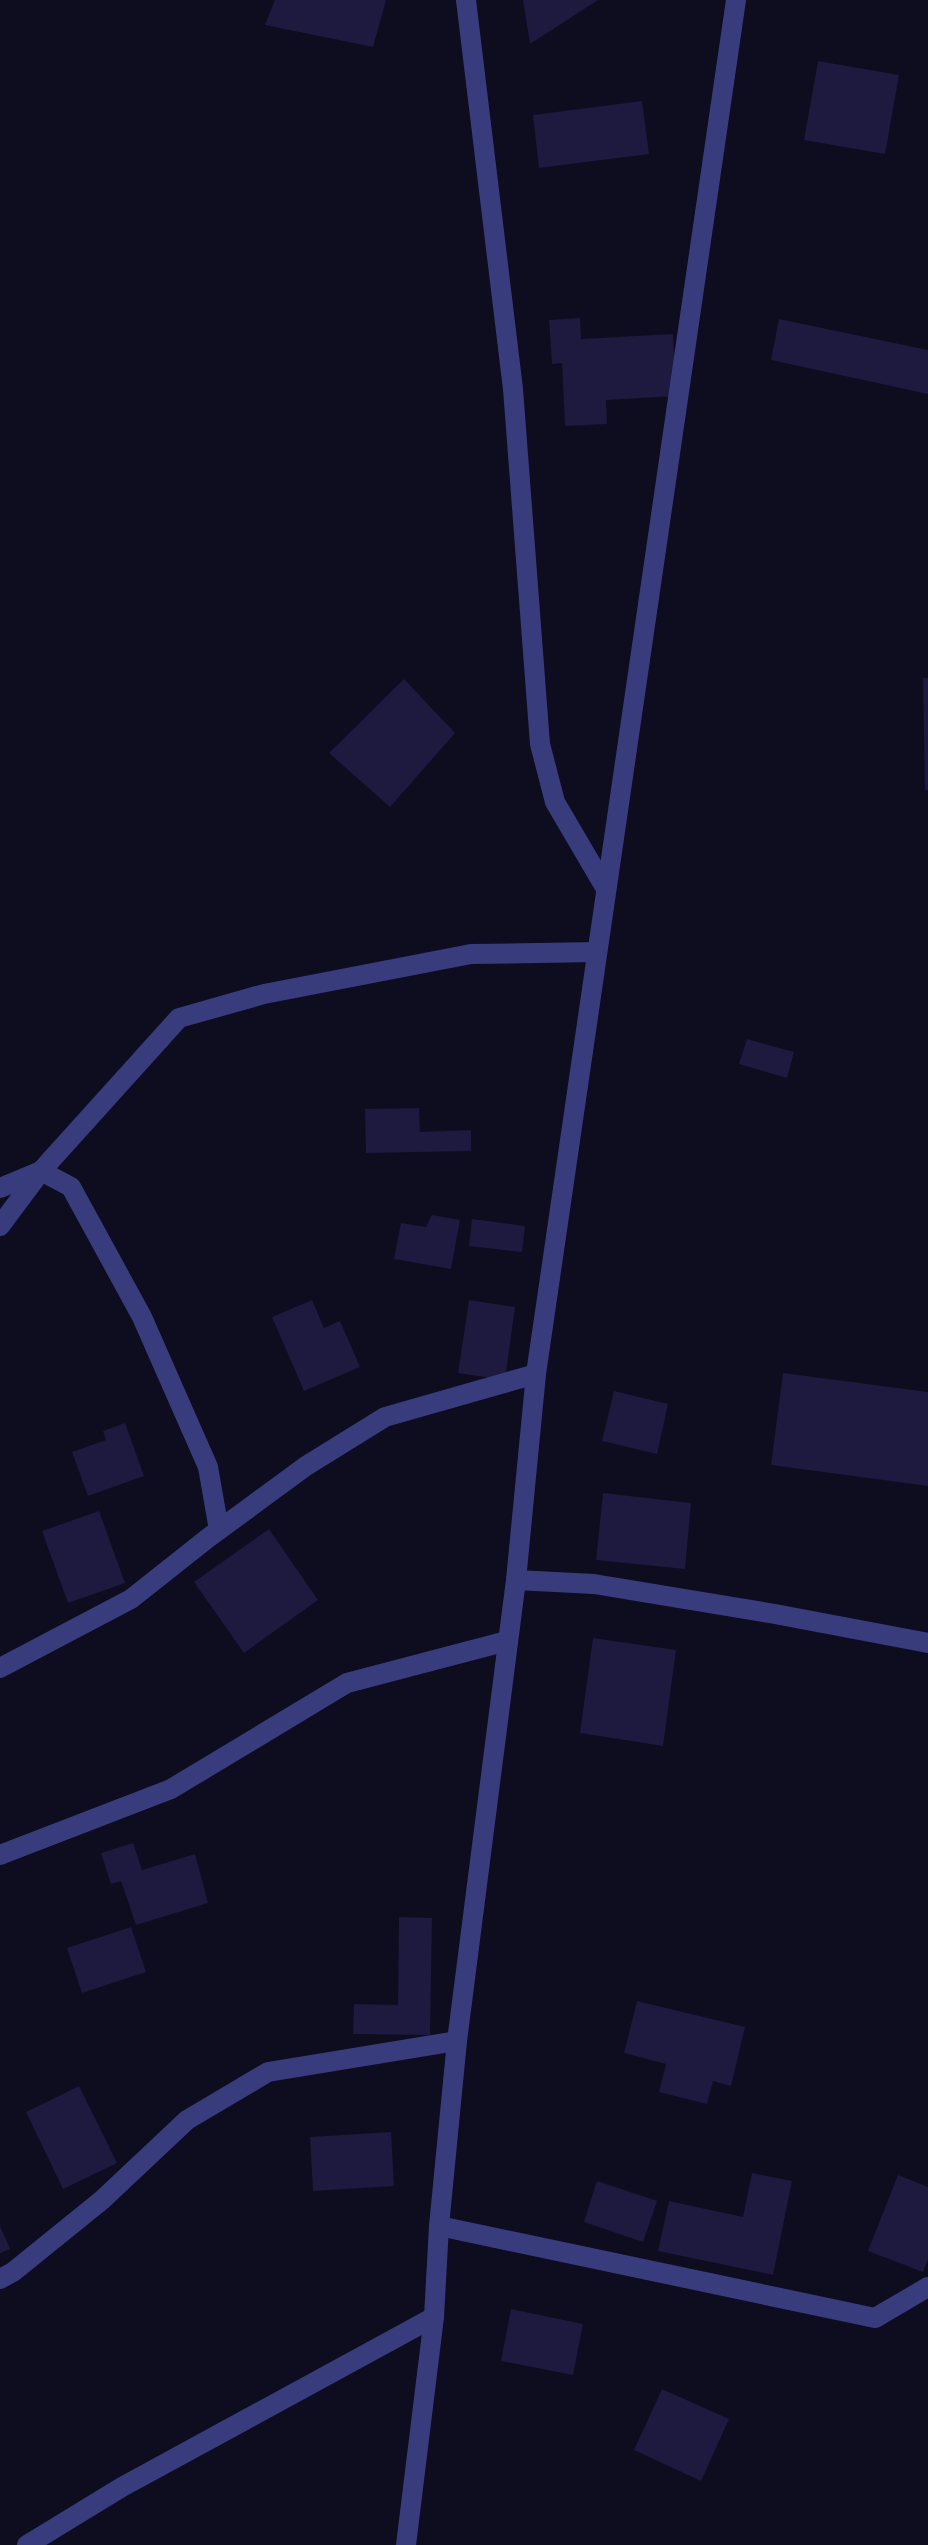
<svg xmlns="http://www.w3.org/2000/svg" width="928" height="2545" font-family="'Sofia Sans Condensed',sans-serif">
<rect width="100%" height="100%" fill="#0e0c1f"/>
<g fill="#1d193f">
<path d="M275,0H386L373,47L265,25Z"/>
<path d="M523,0H598L530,44Z"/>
<path d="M818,61L899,75L885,154L804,140Z"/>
<path d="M642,101L649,154L539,168L533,115Z"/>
<path d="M580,318L581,339L673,334L676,396L606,400L607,424L565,426L562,363L552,364L549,320Z"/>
<path d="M779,319L928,350V394L771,360Z"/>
<path d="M923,678H928V790H925Z"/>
<path d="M404,679L455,733L390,807L329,753Z"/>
<path d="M747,1039L794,1052L787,1078L739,1064Z"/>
<path d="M419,1108L420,1132L471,1130V1151L366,1153L365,1109Z"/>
<path d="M432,1215L460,1220L451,1269L394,1259L401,1223L426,1227Z"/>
<path d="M472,1219L525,1226L522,1252L469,1246Z"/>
<path d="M312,1300L324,1328L340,1321L360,1367L304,1391L272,1317Z"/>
<path d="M469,1300L515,1307L505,1380L458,1373Z"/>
<path d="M783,1373L928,1392V1486L771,1465Z"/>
<path d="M614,1391L668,1404L657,1454L602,1441Z"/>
<path d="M125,1423L144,1476L88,1496L72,1452L106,1440L103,1431Z"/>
<path d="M603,1493L691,1503L685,1569L596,1560Z"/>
<path d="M99,1511L125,1583L68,1603L42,1531Z"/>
<path d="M269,1529L318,1600L244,1653L194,1582Z"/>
<path d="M593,1638L676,1650L663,1746L580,1733Z"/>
<path d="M133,1843L142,1870L195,1854L208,1903L136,1925L121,1881L111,1884L101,1853Z"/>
<path d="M399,1917L432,1918L430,2035L353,2034L354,2004L398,2005Z"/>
<path d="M131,1927L146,1972L82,1993L67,1948Z"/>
<path d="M637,2001L745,2027L731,2086L713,2081L707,2104L659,2092L666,2064L624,2053Z"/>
<path d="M79,2086L117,2163L63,2189L26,2112Z"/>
<path d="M391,2132L394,2186L313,2191L310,2137Z"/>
<path d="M752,2173L792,2181L773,2275L658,2251L669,2201L743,2217Z"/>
<path d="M898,2175L928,2187V2259L923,2272L868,2251Z"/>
<path d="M597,2181L657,2201L643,2242L584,2222Z"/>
<path d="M0,2226L10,2249L0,2253Z"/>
<path d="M511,2309L583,2324L573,2375L501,2361Z"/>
<path d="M662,2389L729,2419L701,2481L634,2450Z"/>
</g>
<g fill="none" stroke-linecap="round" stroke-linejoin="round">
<g stroke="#383c7d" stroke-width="20">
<path d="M466,0L513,389L540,744L555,802L606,889"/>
<path d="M0,1188L41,1171L179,1018L264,994L471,954L597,952"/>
<path d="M0,1226L41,1171L71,1187L142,1317L208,1467L219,1530"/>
<path d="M516,1580L594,1584L775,1614L928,1643"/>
<path d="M0,1668L131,1599L208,1538L306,1466L385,1417L536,1374"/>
<path d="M0,1855L171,1789L347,1683L507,1641"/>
<path d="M439,2226L875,2318L928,2287"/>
<path d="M0,2279L13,2272L102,2200L187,2120L268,2072L457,2041"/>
<path d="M27,2545L122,2487L434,2317"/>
</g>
<path stroke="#383c7d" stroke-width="20" d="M406,2545L434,2317L439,2226L457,2041L516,1580L536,1374L736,0"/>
</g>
</svg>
